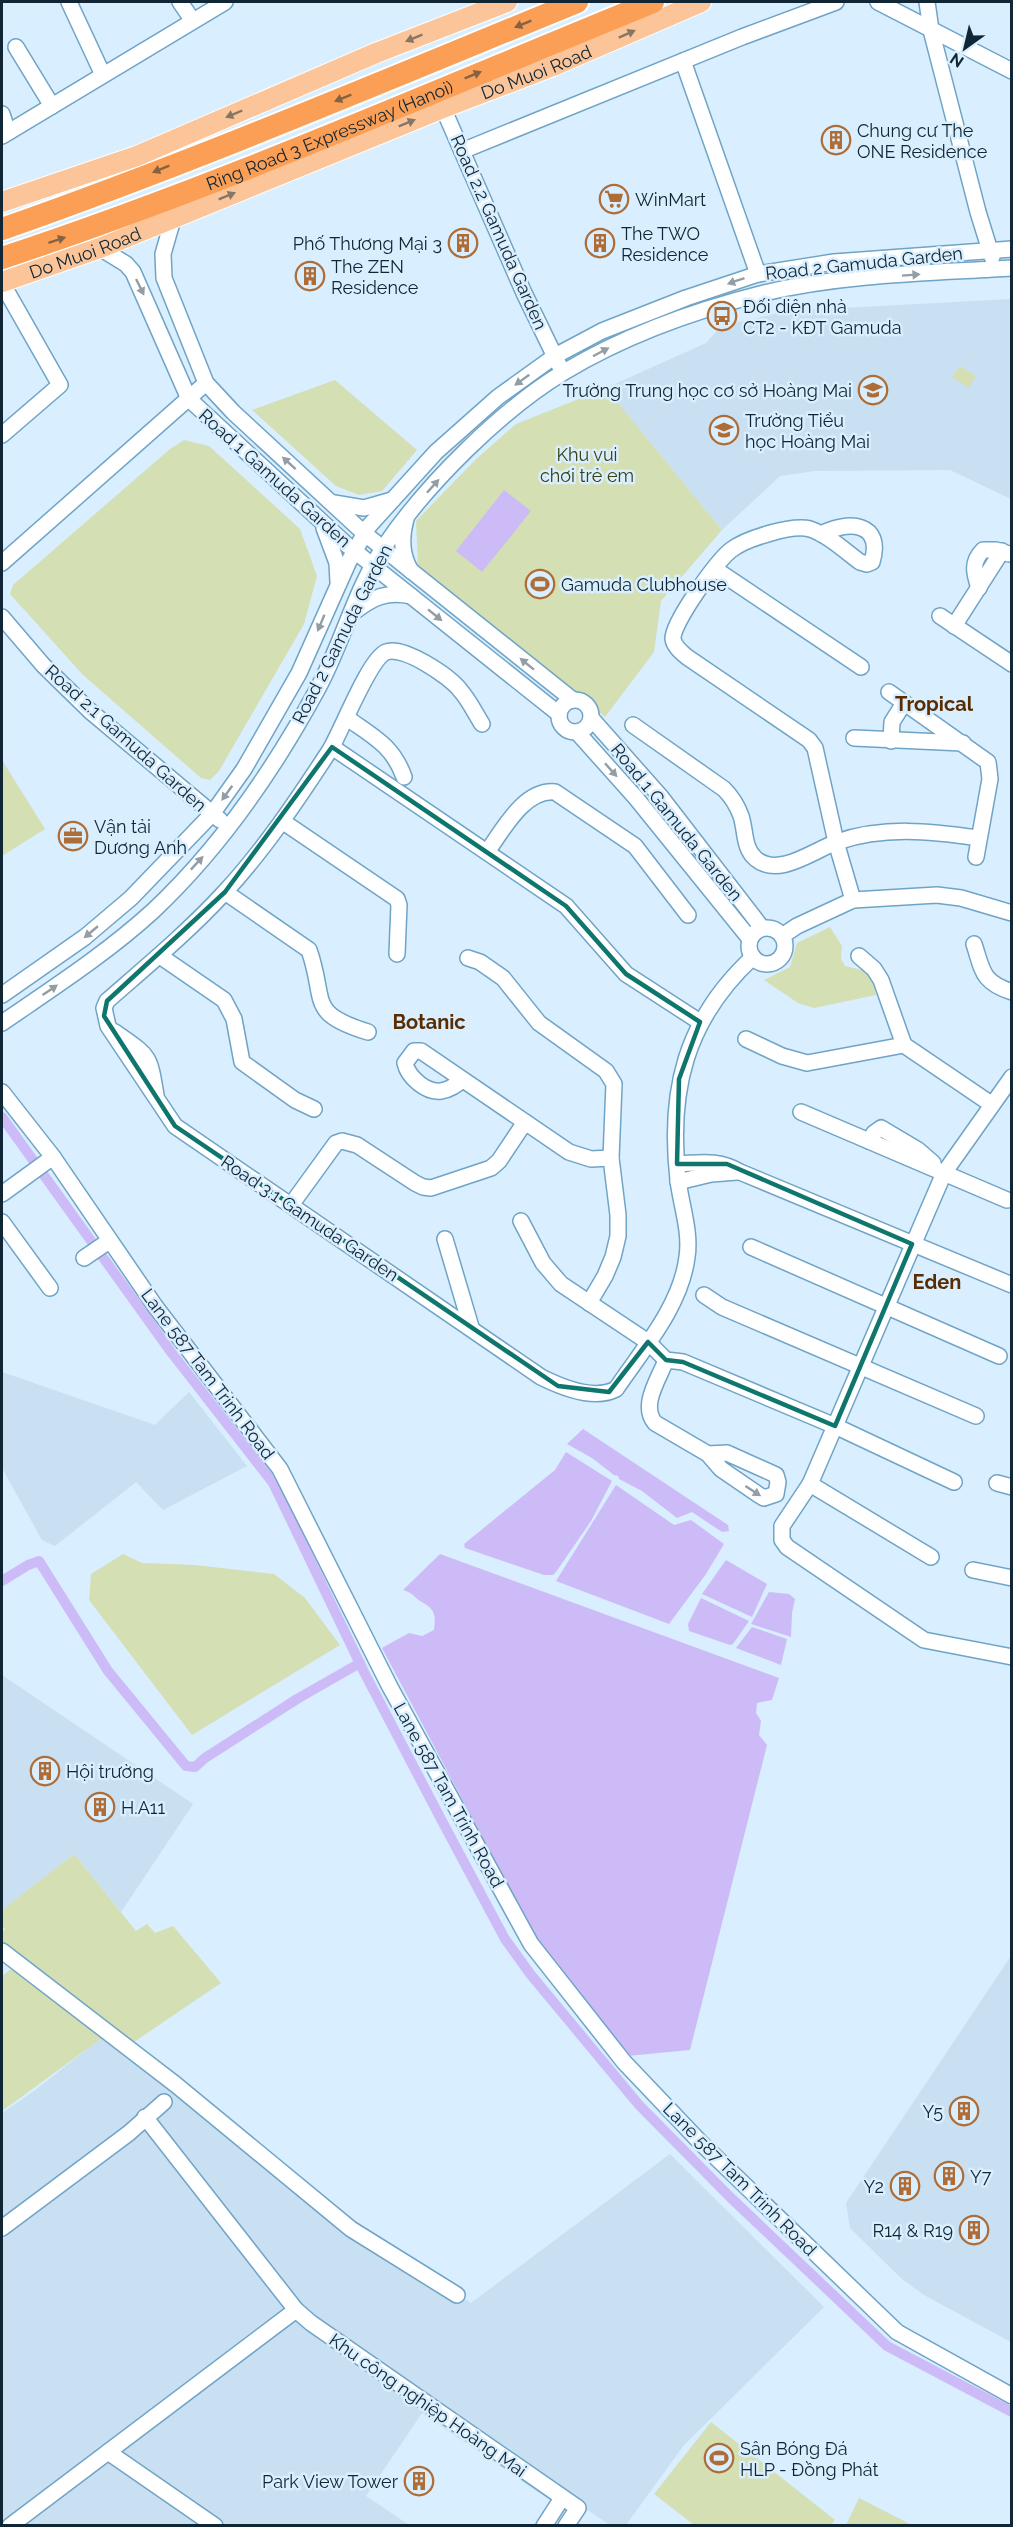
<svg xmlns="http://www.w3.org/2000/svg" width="1013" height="2527" font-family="Raleway,sans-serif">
<rect width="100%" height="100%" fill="#d9eefe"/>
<g fill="#c8e0f1">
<path d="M1011,299V499L950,470L815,471L780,476L722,530L606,388L706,343L721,326L787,311Z"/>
<path d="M2,1372L155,1425L189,1392L247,1466L163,1510L136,1482L55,1546L42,1540L2,1468Z"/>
<path d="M2,1675L193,1804L121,1912L74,1854L2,1910Z"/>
<path d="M1011,1956V2342L924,2295L902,2279L850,2228L846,2203Z"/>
<path d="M109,2032L354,2227L471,2303L670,2154L824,2307L684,2445L626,2525H610L559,2491L551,2501L422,2413L366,2496L409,2525L2,2526V2113L34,2091Z"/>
</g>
<g fill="#d5dfb4">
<path d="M960,366L976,376L969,388L952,377Z"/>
<path d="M335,380L417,450L382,491L359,495L336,486L252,410Z"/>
<path d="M606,388L722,530L661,601L654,652L605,717L418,565L416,521L475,460L516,424Z"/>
<path d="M184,440L209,446L300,529L317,576L304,624L219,771L210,780L201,778L83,675L10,594L13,585L170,449Z"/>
<path d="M2,760L45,829L2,856Z"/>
<path d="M830,927L842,946L841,959L845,966L870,972L876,995L814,1008L798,1003L764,980L790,967L797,943Z"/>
<path d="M123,1554L142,1563L195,1565L274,1574L305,1598L340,1645L192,1735L89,1600L91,1574Z"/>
<path d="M74,1854L136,1931L147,1924L155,1933L173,1926L221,1983L128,2046L2,1947V1933L5,1929L2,1926V1910Z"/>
<path d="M15,1966L105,2036L2,2111V1976Z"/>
<path d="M711,2422L835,2520L831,2525H694L654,2494Z"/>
<path d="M859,2498L912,2525H846Z"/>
</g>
<g fill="#cdbbf8">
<path d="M504,490L531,511L482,572L456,551Z"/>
<path d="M583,1429L728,1525L729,1531L722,1532L692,1512L677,1518L642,1491L619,1479L618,1476L614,1475L592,1458L567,1444Z"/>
<path d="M566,1452L612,1481L591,1521L556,1572L553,1575H544L465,1548L464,1544L555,1470Z"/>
<path d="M616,1485L674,1525L691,1520L724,1544L706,1574L669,1624L556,1581Z"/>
<path d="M440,1554L779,1678L772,1700L757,1703L756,1713L761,1721L759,1735L767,1745L690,2050L627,2056L541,1948L382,1648L409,1633L422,1636L434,1630C436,1614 435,1609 420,1601C413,1596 413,1593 403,1590Z"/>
<path d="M726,1560L767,1584L752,1617L702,1594Z"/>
<path d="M769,1592L789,1594L795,1599L792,1613L791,1637L751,1624Z"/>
<path d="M701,1598L749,1621L733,1644L730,1645L689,1631L688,1624Z"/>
<path d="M752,1627L787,1639L781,1665L736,1648Z"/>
</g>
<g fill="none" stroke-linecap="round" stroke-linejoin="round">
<g stroke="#cdbbf8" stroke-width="10">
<path d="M2,1117L171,1352L273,1483L364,1672L442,1821L505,1939L531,1975L639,2105L730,2197L887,2346L1012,2412"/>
<path d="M2,1581L28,1565L39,1561L108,1671L186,1766L195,1767L205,1758L297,1699L360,1663"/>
</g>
<g stroke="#6fa4c7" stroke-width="18">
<g id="minor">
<path d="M69,2L103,75"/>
<path d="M180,2L193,21"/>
<path d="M878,2L1012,71"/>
<path d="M927,2L931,30L978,212L992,257"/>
<path d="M16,47L52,106"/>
<path d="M683,61L758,274"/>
<path d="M443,108L524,293L559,365"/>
<path d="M2,114L8,132"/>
<path d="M2,136L225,2"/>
<path d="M462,151L742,37L836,2"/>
<path d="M173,219L163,254L164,278L206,383L233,412L365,534L573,700"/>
<path d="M100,248L126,264L133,272L189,399L347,545L559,714"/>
<path d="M2,283L60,385L2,435"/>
<path d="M334,503L364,508L392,500"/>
<path d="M406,519C401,537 401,555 411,571"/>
<path d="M324,528L337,563L338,582"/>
<path d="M821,534C848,520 884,522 872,562L867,564L860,562C845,551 828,535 810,529C792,524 745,539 731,550C717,561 672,623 673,639C674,646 681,652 687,657L809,740L815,748L836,842L853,900"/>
<path d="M2,563L206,383"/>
<path d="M715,569L861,667"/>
<path d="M979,588C974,573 971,562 983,550H996L1009,554"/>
<path d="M354,612C373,597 387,591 411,596"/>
<path d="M940,616L1012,664"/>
<path d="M2,617L43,665L90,711L220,820"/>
<path d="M954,626L1002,551"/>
<path d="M889,692L988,762L990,779L976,857"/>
<circle cx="575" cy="716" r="16"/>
<path d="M347,718C374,737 393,746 404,777"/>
<path d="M591,718L661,797L762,928"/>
<path d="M482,724C475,713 469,700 460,690C449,676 403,645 386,652C369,659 342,730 330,750C298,799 264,850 224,893C188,932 147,966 107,1001L104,1008L108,1026L175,1126L541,1377C561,1387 594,1401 616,1389C643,1349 681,1306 687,1257C691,1232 681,1205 678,1180C668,1091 685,1020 753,957"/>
<path d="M633,725L724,789C732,797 737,805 741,816C746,831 743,848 756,859C779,878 814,850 837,842C884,826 930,831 978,838"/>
<path d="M577,732L636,798L750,939"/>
<path d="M854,738L963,743"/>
<path d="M891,741L892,722L904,703"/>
<path d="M332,747L566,906L626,974L700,1022"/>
<path d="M282,821L397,899L399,905L397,954"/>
<path d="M487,852C503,830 524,789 555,792L635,846L688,915"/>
<path d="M225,892L309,950C327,1001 306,1013 368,1032"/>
<circle cx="767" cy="946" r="18"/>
<path d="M782,936L797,926L853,900L937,895L961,898L1012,913"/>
<path d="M974,944C983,972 982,982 1012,992"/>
<path d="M160,956L224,1000L234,1019L242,1062L295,1100L314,1109"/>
<path d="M859,956L874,969L881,980L904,1045L991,1104"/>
<path d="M468,958L480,962L503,978L539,1023L606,1071L614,1084L611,1158L618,1215V1236L613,1257L605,1276L589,1303"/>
<path d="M2,995L85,937L131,898L212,814L244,769L299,673L349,561L369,526L436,452L498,397L555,356L602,331L686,298L758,274L834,262L1012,249"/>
<path d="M2,1023C53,988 107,953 153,911C221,847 273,771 317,690C343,643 355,588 386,544C427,484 501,410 564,372C624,336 696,310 764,293C844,274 930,273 1012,268"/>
<path d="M115,1032C150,1057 149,1053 156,1095"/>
<path d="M746,1039L782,1056L807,1063L904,1045"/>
<path d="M1012,1077L944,1173L810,1484L782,1526V1540L787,1547L924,1640L1012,1657"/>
<path d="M463,1080C456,1085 449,1090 441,1091C426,1093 408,1077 405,1063L414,1051H421L569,1152L591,1159L611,1158"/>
<path d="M2,1092L53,1157L155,1306L280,1469L390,1687L531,1944L624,2062L701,2143L897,2332L1012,2396"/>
<path d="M801,1112L1007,1200"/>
<path d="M869,1141L874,1133L881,1128L918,1150L933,1163"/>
<path d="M677,1164C701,1163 718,1159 740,1172L1012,1285"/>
<path d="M678,1182L711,1174L737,1172"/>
<path d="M2,1194L53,1157"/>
<path d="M291,1205L336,1143L342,1141L357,1145L415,1183L423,1187L431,1188L491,1168L499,1161L525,1122"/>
<path d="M521,1221L543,1263L561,1284L648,1342L666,1360L683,1362L835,1426L954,1482"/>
<path d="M2,1222L50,1288"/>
<path d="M445,1239L471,1327"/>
<path d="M751,1247L999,1356"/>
<path d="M84,1258L109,1241"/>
<path d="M704,1295L722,1307L976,1416"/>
<path d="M666,1360C659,1379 640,1405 655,1423L708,1454L721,1469L759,1495L764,1498L776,1494L778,1482L776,1475L727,1453L708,1454"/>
<path d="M997,1483L1012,1487"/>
<path d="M810,1484L931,1557"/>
<path d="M973,1570L1012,1578"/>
<path d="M2,1951L175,2084L351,2229L457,2295"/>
<path d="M145,2117L296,2310L311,2323L578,2508L566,2526"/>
<path d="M2,2228L129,2133L164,2102"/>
<path d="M108,2452L215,2526"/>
<path d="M10,2526L296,2310"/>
<path d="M544,2526L562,2498"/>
</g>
</g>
<g stroke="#fff" stroke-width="22">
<g id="major">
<path d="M2,202L137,156L376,53L507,2"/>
<path id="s1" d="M2,282L100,248L443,108L553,66L701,2"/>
</g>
</g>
<g stroke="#fff" stroke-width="26">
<g id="highway">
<path d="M2,229C196,161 386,80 577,2"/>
<path id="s2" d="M2,258C223,185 437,90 653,2"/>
</g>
</g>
<use href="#minor" stroke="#fff" stroke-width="15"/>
<use href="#major" stroke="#fcc599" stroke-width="20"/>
<use href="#highway" stroke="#fa9f55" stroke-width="22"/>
</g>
<defs><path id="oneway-solid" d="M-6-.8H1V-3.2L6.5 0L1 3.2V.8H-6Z" transform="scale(1.5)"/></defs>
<g fill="#856244">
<use href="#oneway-solid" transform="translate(523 24) rotate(158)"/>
<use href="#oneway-solid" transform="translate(473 75) rotate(-22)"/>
<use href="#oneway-solid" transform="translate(343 98) rotate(158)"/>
<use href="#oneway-solid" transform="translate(161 169) rotate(158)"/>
<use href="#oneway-solid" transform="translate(57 240) rotate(-18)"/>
</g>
<g fill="#867666">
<use href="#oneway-solid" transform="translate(627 34) rotate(-24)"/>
<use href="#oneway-solid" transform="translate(414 38) rotate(158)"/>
<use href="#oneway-solid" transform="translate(234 114) rotate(157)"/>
<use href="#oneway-solid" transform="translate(407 123) rotate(-22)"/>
<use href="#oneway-solid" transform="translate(227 196) rotate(-22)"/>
</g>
<g fill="#939da4">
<use href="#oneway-solid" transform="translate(911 275) rotate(-4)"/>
<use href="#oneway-solid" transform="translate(736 281) rotate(161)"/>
<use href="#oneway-solid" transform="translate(140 287) rotate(64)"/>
<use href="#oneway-solid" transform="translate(601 352) rotate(-28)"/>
<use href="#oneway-solid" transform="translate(522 380) rotate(144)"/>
<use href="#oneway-solid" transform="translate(289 463) rotate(-138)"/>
<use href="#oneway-solid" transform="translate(433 486) rotate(-48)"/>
<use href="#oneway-solid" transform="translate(435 615) rotate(39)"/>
<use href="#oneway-solid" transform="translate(321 623) rotate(113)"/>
<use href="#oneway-solid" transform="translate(527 664) rotate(-141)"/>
<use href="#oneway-solid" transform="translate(611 770) rotate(48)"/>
<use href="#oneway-solid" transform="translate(227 793) rotate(126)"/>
<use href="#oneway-solid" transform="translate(197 863) rotate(-47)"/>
<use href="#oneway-solid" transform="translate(91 932) rotate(140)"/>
<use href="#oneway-solid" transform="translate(50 990) rotate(-34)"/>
<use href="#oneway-solid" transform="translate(753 1491) rotate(33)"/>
</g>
<path fill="none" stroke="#0f766e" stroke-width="4.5" stroke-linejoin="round" d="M332,747L566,906L626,974L700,1022L679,1079L677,1164H727L912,1244L835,1426L683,1362L666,1360L648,1342L609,1392L558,1386L175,1126L104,1016L107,1001L225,892Z"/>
<defs>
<g id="building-ring" transform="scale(1.5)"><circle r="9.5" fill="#d9eefe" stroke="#ae6d37" stroke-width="1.5"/><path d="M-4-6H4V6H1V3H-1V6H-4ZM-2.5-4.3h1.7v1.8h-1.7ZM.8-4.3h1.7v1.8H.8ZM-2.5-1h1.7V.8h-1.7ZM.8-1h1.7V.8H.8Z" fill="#ae6d37"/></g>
<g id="supermarket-ring" transform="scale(1.5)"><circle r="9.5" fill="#d9eefe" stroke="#ae6d37" stroke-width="1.5"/><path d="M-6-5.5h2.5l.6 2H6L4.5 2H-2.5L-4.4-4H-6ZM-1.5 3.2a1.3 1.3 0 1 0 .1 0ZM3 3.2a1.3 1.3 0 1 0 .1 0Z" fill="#ae6d37"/></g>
<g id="bus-ring" transform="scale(1.5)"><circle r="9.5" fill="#d9eefe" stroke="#ae6d37" stroke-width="1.5"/><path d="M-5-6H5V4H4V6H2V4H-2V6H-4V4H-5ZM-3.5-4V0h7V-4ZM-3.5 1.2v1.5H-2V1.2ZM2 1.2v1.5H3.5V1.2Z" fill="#ae6d37"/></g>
<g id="school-ring" transform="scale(1.5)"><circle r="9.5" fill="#d9eefe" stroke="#ae6d37" stroke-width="1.5"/><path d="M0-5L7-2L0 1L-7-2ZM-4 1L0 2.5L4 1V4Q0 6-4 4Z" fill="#ae6d37"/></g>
<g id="stadium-ring" transform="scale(1.5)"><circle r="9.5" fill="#d9eefe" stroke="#ae6d37" stroke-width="1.5"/><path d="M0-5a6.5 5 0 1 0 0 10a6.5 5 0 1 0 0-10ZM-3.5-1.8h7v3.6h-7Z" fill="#ae6d37"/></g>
<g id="office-ring" transform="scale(1.5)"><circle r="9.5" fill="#d9eefe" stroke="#ae6d37" stroke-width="1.5"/><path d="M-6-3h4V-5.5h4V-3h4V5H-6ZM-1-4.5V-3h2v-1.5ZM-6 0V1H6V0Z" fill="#ae6d37"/></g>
</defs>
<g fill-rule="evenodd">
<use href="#building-ring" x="836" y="140"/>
<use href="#supermarket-ring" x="614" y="199"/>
<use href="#building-ring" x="463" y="243"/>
<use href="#building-ring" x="600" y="243"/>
<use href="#building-ring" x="310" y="276"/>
<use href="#bus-ring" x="722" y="316"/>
<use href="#school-ring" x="873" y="390"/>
<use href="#school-ring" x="724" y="430"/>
<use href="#stadium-ring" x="540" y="584"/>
<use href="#office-ring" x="73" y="836"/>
<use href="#building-ring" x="45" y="1771"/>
<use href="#building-ring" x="100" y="1807"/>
<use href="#building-ring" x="964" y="2111"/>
<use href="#building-ring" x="949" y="2176"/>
<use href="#building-ring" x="905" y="2186"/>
<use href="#building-ring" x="974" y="2230"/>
<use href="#stadium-ring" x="719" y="2458"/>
<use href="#building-ring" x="419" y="2481"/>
</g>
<g text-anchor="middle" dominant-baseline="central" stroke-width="5" stroke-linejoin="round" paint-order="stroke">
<g font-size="18" fill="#102634" stroke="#d9eefe">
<text stroke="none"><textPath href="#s1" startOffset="574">Do Muoi Road</textPath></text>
<text stroke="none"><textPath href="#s2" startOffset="350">Ring Road 3 Expressway (Hanoi)</textPath></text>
<text transform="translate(499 232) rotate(66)">Road 2.2 Gamuda Garden</text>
<text stroke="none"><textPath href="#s1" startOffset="88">Do Muoi Road</textPath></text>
<text transform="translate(864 263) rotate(-6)">Road 2 Gamuda Garden</text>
<text transform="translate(275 478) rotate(42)">Road 1 Gamuda Garden</text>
<text transform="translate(342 634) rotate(-63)">Road 2 Gamuda Garden</text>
<text transform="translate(126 738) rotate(42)">Road 2.1 Gamuda Garden</text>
<text transform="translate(677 822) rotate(51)">Road 1 Gamuda Garden</text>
<text transform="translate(310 1218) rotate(34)">Road 3.1 Gamuda Garden</text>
<text transform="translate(208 1374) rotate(53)">Lane 587 Tam Trinh Road</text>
<text transform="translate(449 1795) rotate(61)">Lane 587 Tam Trinh Road</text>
<text transform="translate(740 2179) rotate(45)">Lane 587 Tam Trinh Road</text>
<text transform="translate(428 2405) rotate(35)">Khu công nghiệp Hoàng Mai</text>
</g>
<g font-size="18" fill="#102634" stroke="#d9eefe" text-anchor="start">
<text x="857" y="130">Chung cư The<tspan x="857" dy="21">ONE Residence</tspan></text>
<text x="635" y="199">WinMart</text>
<text x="621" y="233">The TWO<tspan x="621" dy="21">Residence</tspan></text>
<text x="442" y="243" text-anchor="end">Phố Thương Mại 3</text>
<text x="331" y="266">The ZEN<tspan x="331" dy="21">Residence</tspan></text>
<text x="743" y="306">Đối diện nhà<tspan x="743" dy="21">CT2 - KĐT Gamuda</tspan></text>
<text x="852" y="390" text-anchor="end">Trường Trung học cơ sở Hoàng Mai</text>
<text x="745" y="420">Trường Tiểu<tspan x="745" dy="21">học Hoàng Mai</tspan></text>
<text x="561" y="584">Gamuda Clubhouse</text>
<text x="94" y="826">Vận tải<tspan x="94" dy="21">Dương Anh</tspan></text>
<text x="66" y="1771">Hội trường</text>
<text x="121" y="1807">H.A11</text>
<text x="943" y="2111" text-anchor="end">Y5</text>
<text x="970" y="2176">Y7</text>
<text x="884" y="2186" text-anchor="end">Y2</text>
<text x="953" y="2230" text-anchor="end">R14 &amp; R19</text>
<text x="740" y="2448">Sân Bóng Đá<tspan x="740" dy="21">HLP - Đồng Phát</tspan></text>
<text x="398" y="2481" text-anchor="end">Park View Tower</text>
</g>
<g font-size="18" fill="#38400f" stroke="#d9eefe">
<text x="587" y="454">Khu vui<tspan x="587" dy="21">chơi trẻ em</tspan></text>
</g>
<g font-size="20" font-weight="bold" fill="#582d03" stroke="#d9eefe">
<text x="934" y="704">Tropical</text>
<text x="429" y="1022">Botanic</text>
<text x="937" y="1282">Eden</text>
</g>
</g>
<rect width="1013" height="2527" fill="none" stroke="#102634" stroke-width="6"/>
<g transform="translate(965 48) rotate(214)" stroke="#d9eefe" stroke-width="4.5" paint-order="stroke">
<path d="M0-4.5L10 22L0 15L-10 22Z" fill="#102634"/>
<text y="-9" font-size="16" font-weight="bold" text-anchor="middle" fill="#102634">N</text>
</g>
</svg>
